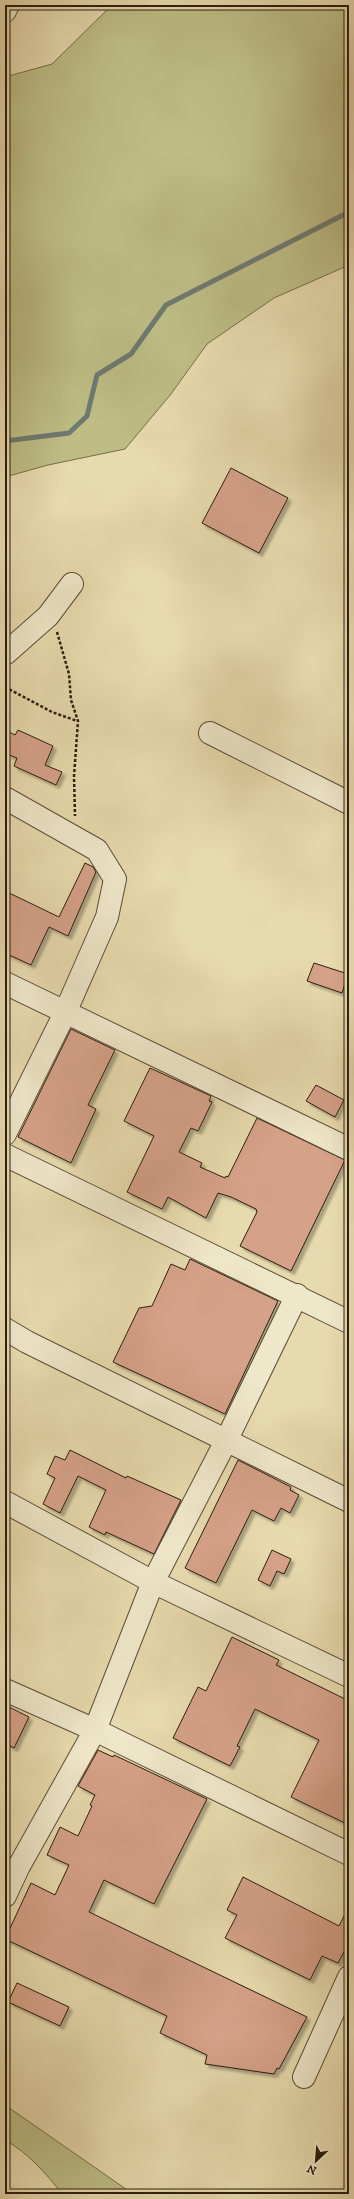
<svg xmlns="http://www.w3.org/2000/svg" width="354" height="2199" font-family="'IM FELL DW Pica',serif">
<defs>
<filter id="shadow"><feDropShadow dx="3.5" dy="3.5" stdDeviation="1" flood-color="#0004"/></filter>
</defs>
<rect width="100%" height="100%" fill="#e7daae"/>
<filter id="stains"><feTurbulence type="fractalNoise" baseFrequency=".005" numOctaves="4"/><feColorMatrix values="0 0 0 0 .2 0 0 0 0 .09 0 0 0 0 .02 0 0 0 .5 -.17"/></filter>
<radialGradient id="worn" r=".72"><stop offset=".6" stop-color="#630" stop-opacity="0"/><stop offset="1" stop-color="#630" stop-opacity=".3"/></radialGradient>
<g fill="#bdbd85" stroke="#746e4a">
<path d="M112,5H349V265L274,298L207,344L171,394L125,449L48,465L5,477V77L52,64Z"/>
<path d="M5,2105L133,2194H62C46,2173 28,2153 5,2140Z"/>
</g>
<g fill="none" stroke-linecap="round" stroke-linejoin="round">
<path stroke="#6e7a72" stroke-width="5" d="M5,441L69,433L87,416L97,375L131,354L166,305L349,212"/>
</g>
<g fill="#d5a188" stroke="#2b1e0f" filter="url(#shadow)">
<path d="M231,468L288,498L259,553L202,523Z"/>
<path d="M18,730L53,746L45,765L62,772L56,785L14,766L17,758L7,754L10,749L5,747V740L9,732L15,735Z"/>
<path d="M85,863L93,867L96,872L68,936L49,927L31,965L5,953V891L59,917Z"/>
<path d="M314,963L348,974L342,993L307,981Z"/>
<path d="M71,1029L115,1050L88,1105L96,1109L71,1163L18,1137Z"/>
<path d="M150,1068L211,1096L209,1101L212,1102L198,1131L191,1128L179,1152L202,1163L200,1167L225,1178L226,1176L228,1177L257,1118L345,1160L291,1271L240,1246L257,1212L256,1209L231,1197L218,1193L206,1218L168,1197L162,1209L127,1192L154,1136L124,1121Z"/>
<path d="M316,1085L344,1100L335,1117L306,1101Z"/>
<path d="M190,1259L278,1301L225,1414L113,1362L139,1308L152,1306L171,1264L185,1270Z"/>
<path d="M70,1450L126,1478L127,1476L181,1500L154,1554L106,1532L105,1535L89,1527L106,1490L78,1476L60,1513L43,1504L55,1478L47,1474L55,1456L65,1460Z"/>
<path d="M238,1460L291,1487L290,1490L299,1495L290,1513L281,1508L274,1521L252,1510L216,1583L185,1568Z"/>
<path d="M272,1550L291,1559L284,1574L277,1571L270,1586L258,1580Z"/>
<path d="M232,1637L279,1660L276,1665L349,1701V1825L291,1797L319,1740L255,1709L237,1746L240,1747L230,1766L173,1738L198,1687L206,1691Z"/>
<path d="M9,1707L29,1717L14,1748L5,1743V1716Z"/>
<path d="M98,1750L113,1757L114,1755L207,1799L154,1904L104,1880L89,1912L307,2017L279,2069L277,2068L274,2074L205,2064L207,2055L160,2033L167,2016L5,1939L31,1883L55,1895L69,1865L47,1855L60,1827L78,1836L92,1806L90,1805L95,1795L78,1786Z"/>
<path d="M243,1877L339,1926L349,1906V1942L338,1963L322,1956L310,1980L225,1938L237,1915L227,1910Z"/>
<path d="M17,1983L69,2007L60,2026L8,2002Z"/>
</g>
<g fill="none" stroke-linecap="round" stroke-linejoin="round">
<g stroke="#5a4d37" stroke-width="24">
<g id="minor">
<path d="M5,11L8,5"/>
<path d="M5,654L48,616L72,584"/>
<path d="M210,733L349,803"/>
<path d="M5,798L97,850L115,879L107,917L64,1015L5,1134"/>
<path d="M5,983L349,1149"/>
<path d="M5,1155L349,1322"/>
<path d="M5,1329L27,1342L349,1501"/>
<path d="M5,1502L153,1582L349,1676"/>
<path d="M5,1690L95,1730L349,1854"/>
<path d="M5,1896L18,1868L95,1730L153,1582L227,1439L297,1295"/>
<path d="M304,2077L349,1977"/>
</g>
</g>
<g stroke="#2b1e0f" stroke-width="2.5" stroke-dasharray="3 2" stroke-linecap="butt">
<path d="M57,632L69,674L71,700L78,721L74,776L75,816"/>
<path d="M5,687L52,712L77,721"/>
</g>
<use href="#minor" stroke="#efe7ca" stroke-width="22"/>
</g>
<rect width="354" height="2199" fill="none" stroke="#e7daae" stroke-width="20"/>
<rect x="6" y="6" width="342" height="2187" fill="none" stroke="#2b1e0f" stroke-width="2"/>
<rect x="10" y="10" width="334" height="2179" fill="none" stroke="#2b1e0f"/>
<g transform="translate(316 2161) rotate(206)" stroke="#efe7ca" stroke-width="3" paint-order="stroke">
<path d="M0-3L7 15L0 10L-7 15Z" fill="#2b1e0f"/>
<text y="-6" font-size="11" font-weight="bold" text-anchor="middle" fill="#2b1e0f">N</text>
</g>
<rect width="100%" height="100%" filter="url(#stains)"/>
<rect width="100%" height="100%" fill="url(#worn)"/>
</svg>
